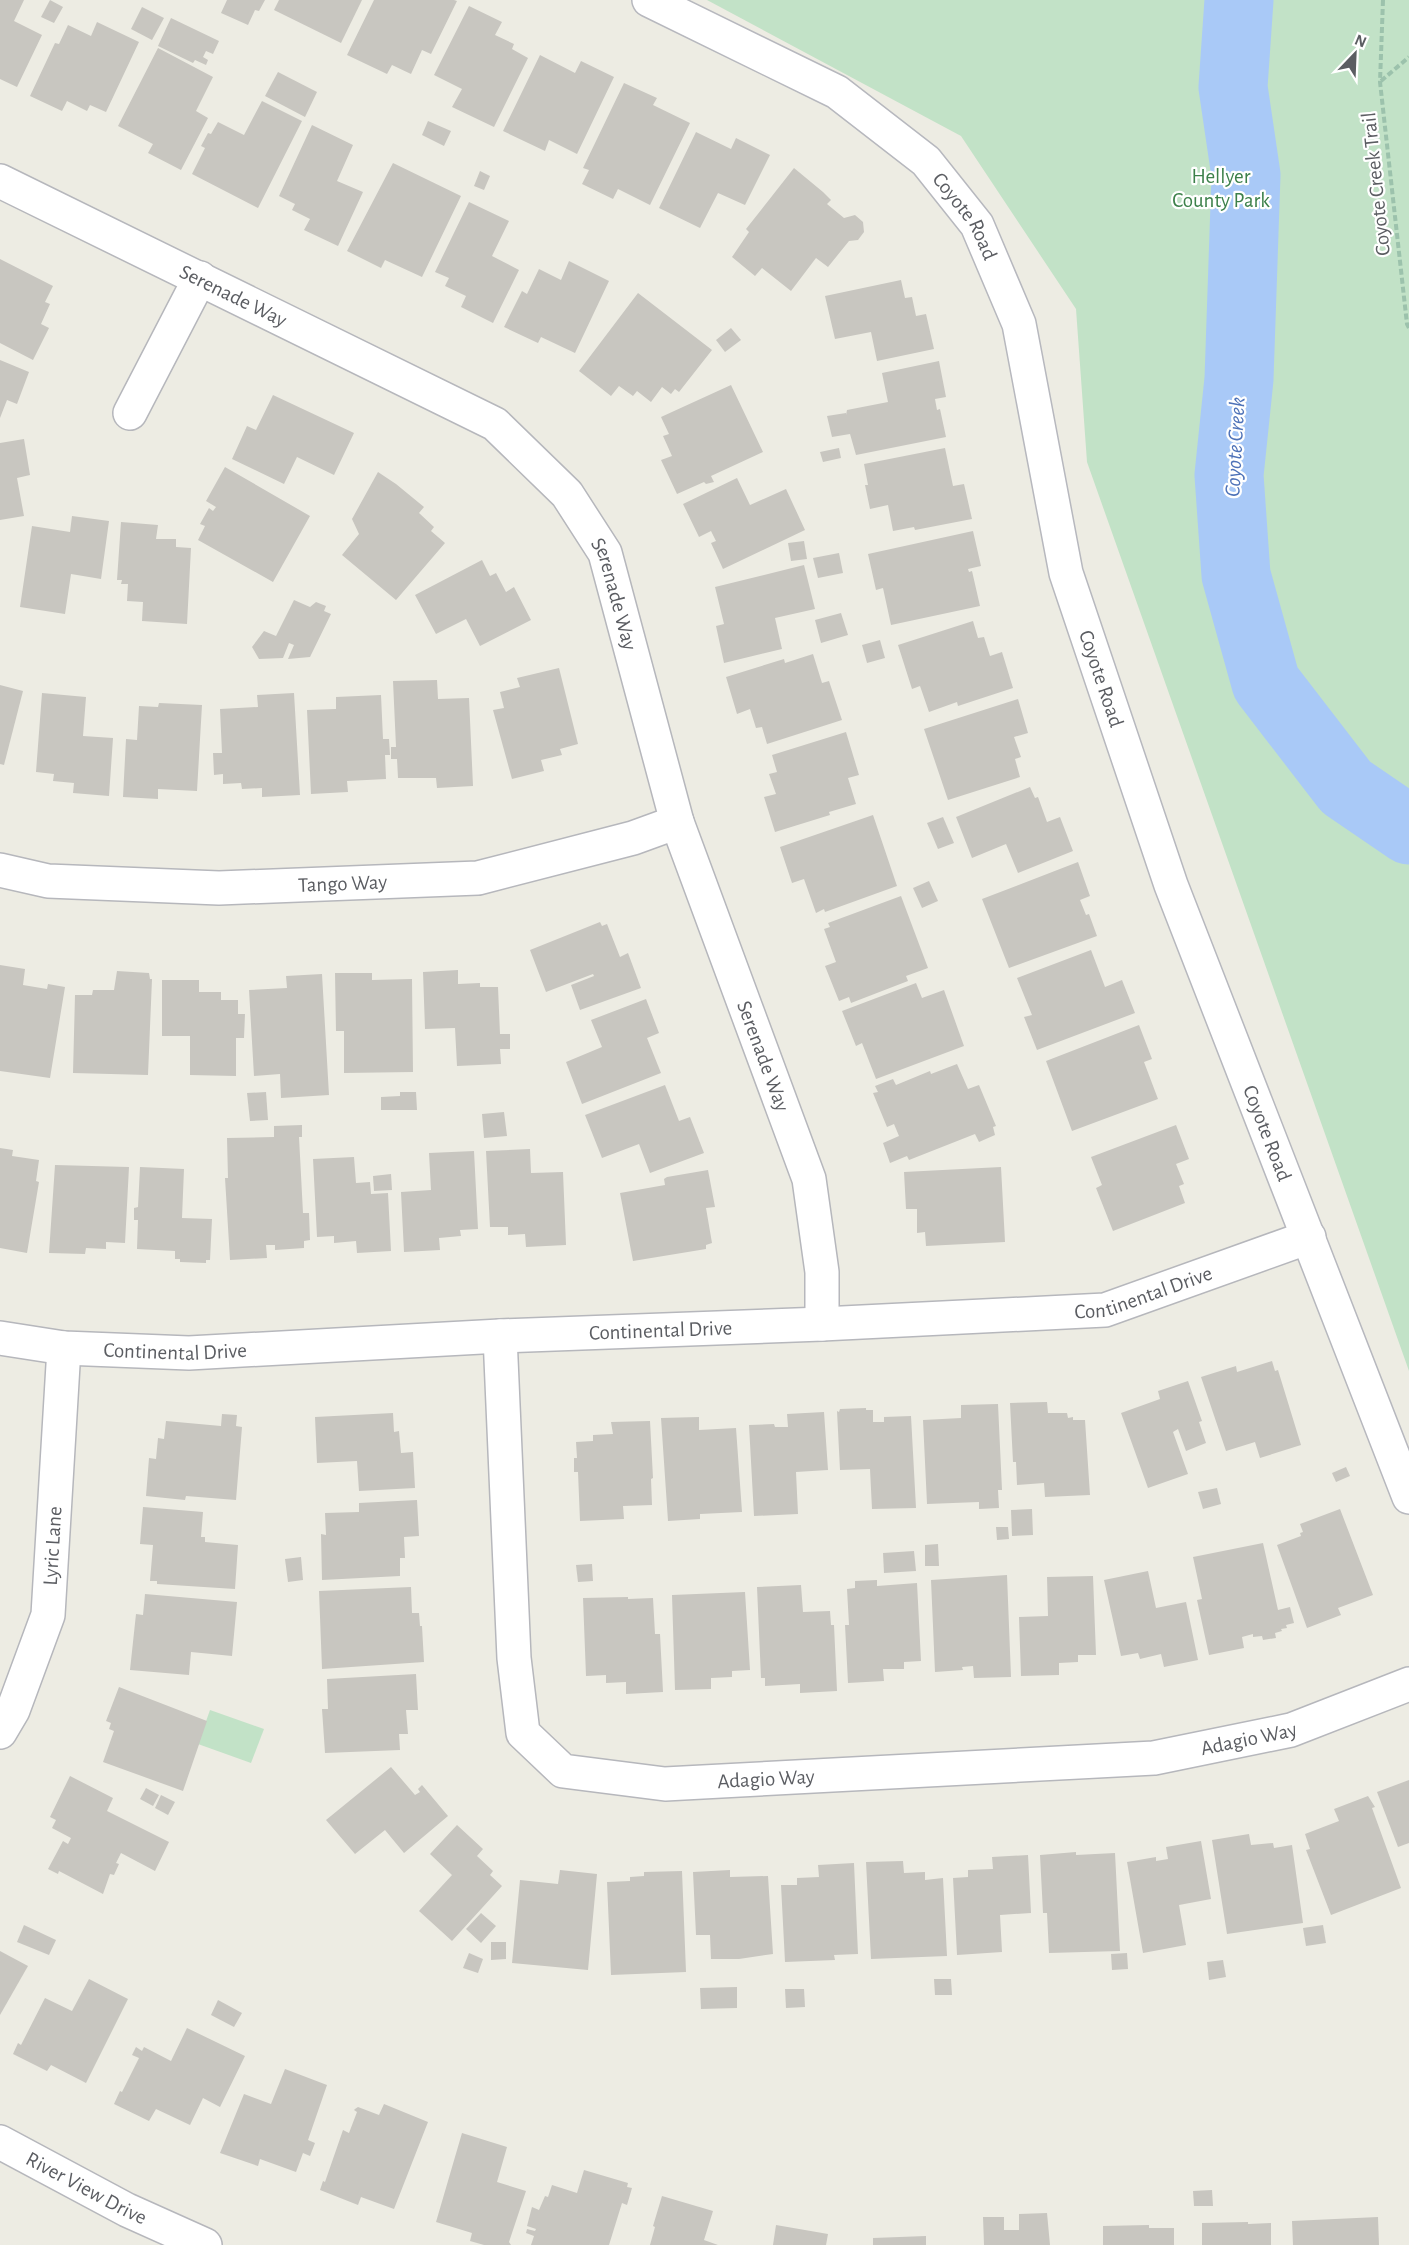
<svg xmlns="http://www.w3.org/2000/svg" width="1409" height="2245" font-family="'Alegreya Sans',sans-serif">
<rect width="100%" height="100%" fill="#edece3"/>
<g fill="#c2e2c7">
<path d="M707,0H1409V1371L1087,462L1076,309L961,136Z"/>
<path d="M210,1710L264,1729L251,1763L198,1744Z"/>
</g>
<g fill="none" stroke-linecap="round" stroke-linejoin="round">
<path stroke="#a9c9f7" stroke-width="69" d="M1239,0L1233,87L1246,175L1239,379L1229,475L1236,575L1266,683L1346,787L1409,830"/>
</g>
<g fill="#c8c6c0">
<path d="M0,0H24L14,21L42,35L17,87L0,79Z"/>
<path d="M50,0L63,7L54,23L41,17Z"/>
<path d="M227,0H265L259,11L255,10L248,25L221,13Z"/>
<path d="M279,0H362L341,43L274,10Z"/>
<path d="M374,0H454L457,1L431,54L422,50L411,74L392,65L387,74L347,55Z"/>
<path d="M469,6L502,22L495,35L514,44L512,49L528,58L494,127L452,107L462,89L434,75Z"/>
<path d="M142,7L164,18L152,40L131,29Z"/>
<path d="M171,18L219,41L213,54L206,51L203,57L208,60L206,65L195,60L193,63L158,46Z"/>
<path d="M97,22L139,42L106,112L90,105L87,111L67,101L62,111L30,96L55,43L59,44L68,25L91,36Z"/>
<path d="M158,48L213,77L196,111L208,118L181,170L148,153L153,144L118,126Z"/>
<path d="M540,55L575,73L581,61L614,77L577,154L549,140L545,151L503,131Z"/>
<path d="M278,72L317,92L305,117L265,96Z"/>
<path d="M624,83L657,98L653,105L690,123L650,205L618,189L613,199L582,184L589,170L583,168Z"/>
<path d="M262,101L302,121L258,208L192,174L205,148L201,146L208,133L211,134L218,122L244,135Z"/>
<path d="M428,121L451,131L444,146L422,135Z"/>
<path d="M312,125L353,145L337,181L363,192L338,246L304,230L310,219L292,210L295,204L279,196Z"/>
<path d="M696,132L731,149L736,138L770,155L745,205L718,193L700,228L659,208Z"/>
<path d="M393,163L461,196L422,277L385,260L381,268L347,251Z"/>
<path d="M794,168L823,192L831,200L827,204L844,218L855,215L863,222L864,232L858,240L849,241L828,267L816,258L791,291L762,268L755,276L732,257L749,232L746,229Z"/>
<path d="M480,171L490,176L484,190L474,186Z"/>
<path d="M469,202L509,221L492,256L519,270L493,323L461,307L466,296L445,286L449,278L435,272Z"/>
<path d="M0,259L53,286L45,302L50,304L41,324L49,328L33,360L0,343Z"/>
<path d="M569,261L609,281L575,353L541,337L538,343L504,327L522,291L527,294L539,269L561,280Z"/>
<path d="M901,280L905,298L912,297L916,316L926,314L934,349L877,361L871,332L835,339L825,296Z"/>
<path d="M638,293L712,350L679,392L675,389L671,394L662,387L651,402L637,391L633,396L619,386L611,396L579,371Z"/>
<path d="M731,328L741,340L725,352L716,340Z"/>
<path d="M0,360L29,372L17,404L7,400L0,418Z"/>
<path d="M939,361L946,397L935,399L937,410L940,409L946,437L856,455L850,434L832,437L827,416L846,413V415L847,410L888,402L882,373Z"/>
<path d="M731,385L763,452L711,476L714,482L706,484L704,482L677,494L661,460L672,456L663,436L669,434L661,417Z"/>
<path d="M273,395L354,433L334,475L297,457L284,484L232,459L247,426L256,430Z"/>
<path d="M24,439L30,475L17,478L24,516L0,520V443Z"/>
<path d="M839,448L841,458L823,462L820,452Z"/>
<path d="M945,448L953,486L964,484L972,519L915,530L914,527L893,531L888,505L870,509L865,485H868L864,464Z"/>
<path d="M225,467L310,516L273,582L198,540L205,526L200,524L209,508L213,511L216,507L206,501Z"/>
<path d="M378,472L396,484L424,507L419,513L434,527L431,531L445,543L396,600L342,555L359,534L352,519Z"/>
<path d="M737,478L750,505L786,489L805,530L723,569L711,543L716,541L711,531L699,537L683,504Z"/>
<path d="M72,516L109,521L101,579L71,574L65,614L20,607L32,526L70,532Z"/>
<path d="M121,522L158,525L156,539H176V547L191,548L187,624L142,621L143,602L127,601L128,584H121L122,580H117Z"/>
<path d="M973,531L981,566L968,569L969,572L972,571L980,606L891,625L883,588L876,590L868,554Z"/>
<path d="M804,541L807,559L791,561L788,543Z"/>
<path d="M839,553L843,573L818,578L813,558Z"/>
<path d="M482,560L490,576L496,573L506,592L514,587L531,620L480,646L466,619L436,634L415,595Z"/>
<path d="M804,565L815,609L775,618L782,649L724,663L716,626L724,624L715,587Z"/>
<path d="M294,600L310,607L316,602L326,606L324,611L331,614L310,657L288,659L294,645L289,643L283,658L259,659L252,647L264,631L276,636Z"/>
<path d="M841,613L848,635L821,643L815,620Z"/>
<path d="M973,621L978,638L984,637L990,656L1002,652L1013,688L958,706L957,702L929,712L920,686L912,689L898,645Z"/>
<path d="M880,640L885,658L867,663L862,645Z"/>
<path d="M813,654L822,683L829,681L842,720L767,744L762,727L756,728L750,709L737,714L726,677L784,659L785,663Z"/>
<path d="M559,668L578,744L560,749L562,755L541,760L544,771L512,779L493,710L504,708L500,692L520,687L517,678Z"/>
<path d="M437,680L438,699L469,698L473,786L437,788L436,778H398L397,759H391V747H396L393,681Z"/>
<path d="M0,685L23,691L4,765L0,764Z"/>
<path d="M42,693L86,697L83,736L113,738L109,796L73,793L74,783L53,781L54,774L36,772Z"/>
<path d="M294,693L300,795L262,797V788L242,789L241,783L223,784V774L214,775L213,753H222L220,709L258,707L257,695Z"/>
<path d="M381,695L383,739H389L390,755H385L386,779L347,781L348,792L311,794L307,710L336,709V697Z"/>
<path d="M1018,699L1028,733L1014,737L1021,757L1015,759L1020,777L948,800L924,729Z"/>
<path d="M159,703L202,705L197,791L158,789V799L123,797L126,739L137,740L139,706L158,707Z"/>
<path d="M846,732L859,775L848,778L856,804L829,812L830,815L775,832L764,797L776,794L769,774L777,772L772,755Z"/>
<path d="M1030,787L1035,798L1038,797L1047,822L1060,817L1073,851L1018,873L1006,844L972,858L956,817Z"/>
<path d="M873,815L897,886L825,912L824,909L816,913L804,879L792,883L780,847Z"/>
<path d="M943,817L954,843L938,849L927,823Z"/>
<path d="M1078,862L1090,896L1080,900L1086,915L1089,914L1097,936L1009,968L982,899Z"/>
<path d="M929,881L938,901L922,908L913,888Z"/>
<path d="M901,896L928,968L906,976L908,981L851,1003L849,997L839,1001L825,966L836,962L824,929L830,927L828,923Z"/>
<path d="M600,922L602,926L607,924L620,957L628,953L641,988L580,1010L571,985L594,976L593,974L546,992L530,950Z"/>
<path d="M1091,950L1105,987L1122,980L1135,1013L1037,1050L1024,1017L1032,1015L1017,978Z"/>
<path d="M0,965L25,969L23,985L47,989L48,984L65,987L50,1078L0,1071Z"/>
<path d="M458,970V984L480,983V987H498L500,1034H510V1049H500L501,1064L457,1066L455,1028L425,1029L423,972Z"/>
<path d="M117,971L149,973L150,979H152L148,1075L73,1073L75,995H92L93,990H114Z"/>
<path d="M335,973H372V980L412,979L413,1072L344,1073V1031H336Z"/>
<path d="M322,974L329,1095L281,1098L280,1074L254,1076L249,990L287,988L286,976Z"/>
<path d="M162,980H199V992H221V1000H238V1014H245L244,1038H236V1076L190,1075V1036H162Z"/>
<path d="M916,983L922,998L944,990L964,1046L876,1079L862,1043L856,1046L842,1011Z"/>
<path d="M646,999L659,1033L647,1038L661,1073L582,1104L566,1062L602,1047L591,1020Z"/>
<path d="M1139,1025L1152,1059L1144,1062L1158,1099L1072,1131L1046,1061Z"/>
<path d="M957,1064L968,1089L979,1085L996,1126L993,1127L995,1135L979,1142L975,1134L909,1160L907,1156L890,1163L883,1143L899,1136L894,1124L887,1127L873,1093L878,1092L875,1086L893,1079L896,1085L930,1071L931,1074Z"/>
<path d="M665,1085L679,1121L690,1117L704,1153L650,1173L639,1144L602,1158L585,1115Z"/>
<path d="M266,1092L268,1120L250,1121L247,1093Z"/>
<path d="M400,1092H416L417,1110H381V1097L400,1096Z"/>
<path d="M504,1112L507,1136L484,1138L482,1114Z"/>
<path d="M302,1125V1137H299L303,1213H309L310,1240L304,1241V1248L275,1250V1245H266L267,1258L230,1260L225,1178H228L227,1138L274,1137V1126Z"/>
<path d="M1176,1125L1189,1159L1176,1164L1184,1184L1179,1186L1185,1203L1113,1231L1096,1188L1102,1185L1091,1157Z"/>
<path d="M0,1148L13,1150L12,1156L39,1160L36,1181L39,1182L27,1253L0,1248Z"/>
<path d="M530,1149L531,1173L563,1172L566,1245L526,1247L525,1234L508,1235V1227H490L486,1151Z"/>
<path d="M474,1151L478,1229L460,1230L461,1236L439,1238L440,1250L404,1252L401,1192L431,1190L429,1153Z"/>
<path d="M354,1157L356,1183L370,1182L371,1194L388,1193L391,1251L357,1253L356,1241L334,1243V1236L317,1237L313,1159Z"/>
<path d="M55,1165L129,1167L125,1243L106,1242V1249L86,1248L85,1254L49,1253Z"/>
<path d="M140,1167L184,1169L182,1218L212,1219L210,1260H206V1263L180,1262V1259H175V1251L137,1249L138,1220H134V1208L138,1207Z"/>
<path d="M1001,1167L1005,1242L926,1246L925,1232L917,1233V1209H906L904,1172Z"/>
<path d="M708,1170L715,1207L706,1208L712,1243L706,1245V1249L633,1261L620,1193L665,1185L664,1179L667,1177Z"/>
<path d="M391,1174L392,1190L374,1191L373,1176Z"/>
<path d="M1272,1361L1275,1371L1278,1370L1301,1445L1260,1458L1255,1442L1226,1451L1201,1377L1236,1366L1237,1372Z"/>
<path d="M1188,1381L1202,1421L1199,1422L1206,1443L1186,1451L1178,1429L1173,1432L1188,1474L1148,1488L1121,1413L1160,1399L1158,1391Z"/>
<path d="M1047,1402L1048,1413H1067L1068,1418L1073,1417V1420H1085L1090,1495L1045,1497L1044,1483L1017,1485L1016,1462H1013L1010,1403Z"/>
<path d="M998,1404L1002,1490H998L999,1508L979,1509V1502L927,1504L923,1420L961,1418V1405Z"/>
<path d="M866,1408V1410H873V1422H884V1417L911,1416L916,1508L872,1509L870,1469L840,1470L837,1411L839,1412L840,1409Z"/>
<path d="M824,1412L828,1470L796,1472L798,1514L754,1516L749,1425L774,1424L775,1427H788L787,1414Z"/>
<path d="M393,1413L394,1432L399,1431L401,1453L413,1452L415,1488L359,1491L357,1461L317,1463L315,1417Z"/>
<path d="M222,1414L237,1415L236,1426L242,1427L236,1500L186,1496L185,1500L146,1496L149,1458L156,1459L158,1438L164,1439L166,1421L221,1426Z"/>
<path d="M699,1417V1430L736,1428L742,1512L700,1514V1519L668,1521L661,1418Z"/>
<path d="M650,1421L653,1478L651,1479L652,1505L623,1506L624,1519L580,1521L578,1472H574V1458H577L576,1442L593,1441V1435L613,1434L611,1422Z"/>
<path d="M1346,1467L1350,1476L1336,1482L1332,1473Z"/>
<path d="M1217,1488L1221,1504L1203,1509L1198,1492Z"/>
<path d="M417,1500L419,1536L404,1537L405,1558H400V1576L322,1580L321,1534L326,1535L325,1513L359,1512V1503Z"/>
<path d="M143,1507L203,1512L201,1537H205V1542L238,1545L235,1589L157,1584V1581H150L153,1545L140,1544Z"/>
<path d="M1032,1509L1033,1535L1012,1536L1011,1510Z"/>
<path d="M1340,1509L1373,1595L1338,1608L1341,1615L1307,1628L1277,1545L1301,1536L1300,1533L1303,1532L1300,1524Z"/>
<path d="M996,1527H1008L1009,1539L997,1540Z"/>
<path d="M1263,1543L1278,1610L1290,1607L1294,1623L1286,1625L1287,1628L1281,1629L1282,1631L1275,1633L1276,1638L1263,1640L1262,1636L1253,1637V1634L1242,1637L1244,1648L1209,1655L1197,1600L1202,1599L1193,1557Z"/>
<path d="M938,1544L939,1566H925V1545Z"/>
<path d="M914,1551L916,1571L884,1573L883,1553Z"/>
<path d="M301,1557L303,1580L288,1582L285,1559Z"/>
<path d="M592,1564L593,1581L578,1582L576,1565Z"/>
<path d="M1148,1571L1156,1608L1186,1602L1198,1660L1164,1667L1161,1654L1140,1659L1138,1653L1121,1656L1104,1580Z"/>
<path d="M1007,1575L1011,1677L974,1678L973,1666L962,1667L963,1670L935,1672L931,1580Z"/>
<path d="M1093,1576L1096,1655H1078V1662L1059,1663V1675L1021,1676L1019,1617L1048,1616L1047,1577Z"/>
<path d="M877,1580V1586L917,1583L921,1661L904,1662V1669H883L884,1681L848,1683L845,1625H849L847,1589L855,1588V1581Z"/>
<path d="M801,1585L803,1612L830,1611L831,1625H834L837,1691L800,1693V1684L765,1686V1678H761L757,1587Z"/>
<path d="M411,1587L412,1613H419L420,1626H422L424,1662L322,1669L319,1591Z"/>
<path d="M745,1592L750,1670L732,1671V1677L711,1678V1689L675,1690L672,1595Z"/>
<path d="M145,1594L237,1602L232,1656L191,1652L189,1675L130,1670L136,1614L143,1615Z"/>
<path d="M628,1597V1599L653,1598L655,1634H660L663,1692L626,1694V1682L606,1683V1675L586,1676L583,1598Z"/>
<path d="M416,1674L418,1710H406L408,1734H399L400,1750L325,1753L322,1709H328L327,1679Z"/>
<path d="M119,1687L207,1721L183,1791L103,1762L114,1731L109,1729L111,1723L106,1721Z"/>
<path d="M391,1767L415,1795L420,1792L418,1789L422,1785L448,1816L404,1853L385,1830L355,1854L326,1820Z"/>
<path d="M70,1776L113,1798L107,1811L169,1842L155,1871L121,1853L116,1863L119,1864L114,1875L110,1874L103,1894L59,1871L58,1874L48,1869L63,1841L68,1844L71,1838L52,1828L56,1820L50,1817Z"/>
<path d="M1409,1780V1843L1398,1847L1377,1792Z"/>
<path d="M146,1788L159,1795L153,1806L140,1799Z"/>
<path d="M161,1795L175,1802L168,1815L155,1808Z"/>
<path d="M1368,1796L1375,1807L1372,1808L1401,1888L1331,1915L1306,1850L1310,1849L1305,1834L1339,1821L1334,1809Z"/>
<path d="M457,1825L483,1849L477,1856L493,1871L490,1875L502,1886L452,1941L419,1911L452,1875L430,1854Z"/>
<path d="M1249,1834L1251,1845L1273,1843L1274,1848L1292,1845L1303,1923L1227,1934L1212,1840Z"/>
<path d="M1201,1841L1211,1899L1179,1905L1186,1945L1143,1953L1127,1862L1156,1857V1861L1168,1859L1166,1847Z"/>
<path d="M1076,1852V1855L1115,1853L1120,1951L1049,1953L1047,1913H1043L1040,1855Z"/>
<path d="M1028,1855L1031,1913L1000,1915L1002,1952L957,1955L953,1878L968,1877V1870L993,1869L992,1857Z"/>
<path d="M903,1861L904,1873L925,1872V1880L943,1878L947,1956L871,1959L866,1862Z"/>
<path d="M854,1863L858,1954L834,1955L835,1960L785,1962L781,1885H797V1878L819,1877L818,1865Z"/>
<path d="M560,1870L597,1874L588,1970L512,1963L520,1880L558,1884Z"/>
<path d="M730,1870V1877L768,1876L773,1954L739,1959H711L710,1935H696L693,1872Z"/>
<path d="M682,1871L686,1972L611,1975L607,1882L630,1881V1877L644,1876V1872Z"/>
<path d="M481,1913L496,1926L481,1943L466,1929Z"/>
<path d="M24,1925L56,1940L49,1955L17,1942Z"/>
<path d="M1323,1925L1326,1943L1306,1946L1303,1928Z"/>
<path d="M491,1942H506V1959L491,1960Z"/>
<path d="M0,1951L28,1966L0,2015Z"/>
<path d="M469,1953L483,1959L478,1973L463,1968Z"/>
<path d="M1127,1953L1128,1969L1112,1970L1111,1954Z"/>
<path d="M1223,1960L1226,1977L1209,1980L1207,1962Z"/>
<path d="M89,1979L128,1999L86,2083L51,2065L47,2071L13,2054L18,2043L21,2045L45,1998L72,2011Z"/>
<path d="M934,1979H951L952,1995H935Z"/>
<path d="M737,1987V2008L701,2009L700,1988Z"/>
<path d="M785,1989H804L805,2007L786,2008Z"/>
<path d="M218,2000L242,2013L234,2027L211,2015Z"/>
<path d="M187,2028L245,2056L220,2107L203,2098L190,2125L156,2109L149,2121L114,2104L120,2091L122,2092L139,2058L132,2055L136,2047L142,2051L144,2047L171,2061Z"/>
<path d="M285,2069L327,2085L308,2140L315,2143L310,2156L303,2153L296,2172L260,2159L258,2166L220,2153L244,2094L271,2104Z"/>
<path d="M384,2104L428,2122L394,2209L361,2197L358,2205L320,2190L323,2181L325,2182L343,2130L349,2133L357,2112L354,2110L355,2109L358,2107L379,2115Z"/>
<path d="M462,2133L507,2147L497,2182L526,2191L509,2242L511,2245H484L470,2241L472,2233L436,2222Z"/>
<path d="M584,2170L628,2183L627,2187L632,2188L627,2205L622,2203L609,2245H531L534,2236L526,2233L527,2229L535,2231L536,2229L527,2226L532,2207L539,2210L545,2196L548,2197L552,2185L577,2193Z"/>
<path d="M1212,2190L1213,2206H1194L1193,2191Z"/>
<path d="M662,2196L713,2211L704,2240L718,2245H650L655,2227L653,2226Z"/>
<path d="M1047,2213L1050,2245H984L983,2217H1004V2230H1019V2214Z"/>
<path d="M1378,2217L1379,2245H1293L1292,2221Z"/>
<path d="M1248,2222V2224L1271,2223V2245H1202V2223Z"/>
<path d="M776,2225L828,2234L826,2245H773Z"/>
<path d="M1149,2225V2228H1174V2245H1103V2226Z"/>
<path d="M926,2236V2245H873V2238Z"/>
</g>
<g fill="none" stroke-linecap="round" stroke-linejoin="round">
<g stroke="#b6b7bc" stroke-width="36">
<g id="street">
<path id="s1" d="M0,181L495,424L567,494L605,553L677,822L809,1179L822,1272V1324"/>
<path d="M130,413L200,278"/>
<path id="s2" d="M0,870L48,881L219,888L478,878L633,838L677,822"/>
<path id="s3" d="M500,1336L514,1658L523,1733L563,1771L665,1784L1154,1758L1291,1730L1409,1684"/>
<path id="s4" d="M0,1338L64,1348L189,1353L500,1336L822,1324L1105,1310L1309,1237"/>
<path id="s5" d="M0,1732L13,1710L48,1615L64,1348"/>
<path id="s6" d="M0,2142L127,2210L205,2245"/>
</g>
</g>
<g stroke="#b7b8be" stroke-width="36">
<g id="secondary">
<path id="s7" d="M649,0L837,92L926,161L977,225L1019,324L1066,573L1171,885L1409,1497"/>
</g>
</g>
<g stroke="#9cc2ac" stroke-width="4" stroke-dasharray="6 3" stroke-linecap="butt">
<path d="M1383,0L1380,82L1407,324L1409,328"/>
<path d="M1381,81L1409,57"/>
</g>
<use href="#street" stroke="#fff" stroke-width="33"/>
<use href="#secondary" stroke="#fff" stroke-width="33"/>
</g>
<g text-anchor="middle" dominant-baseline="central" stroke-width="4.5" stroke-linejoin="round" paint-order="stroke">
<g font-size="21" fill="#3c804a" stroke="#fff">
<text x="1221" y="176">Hellyer<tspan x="1221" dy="24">County Park</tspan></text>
</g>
<g font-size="21" fill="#5b5d62" stroke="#fff">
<text transform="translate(1376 184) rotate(-96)">Coyote Creek Trail</text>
<text stroke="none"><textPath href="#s7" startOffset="390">Coyote Road</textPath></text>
<text stroke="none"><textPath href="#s1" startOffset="260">Serenade Way</textPath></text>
<text stroke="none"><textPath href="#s1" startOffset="764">Serenade Way</textPath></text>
<text stroke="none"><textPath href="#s7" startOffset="876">Coyote Road</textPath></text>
<text stroke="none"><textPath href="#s2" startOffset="344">Tango Way</textPath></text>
<text stroke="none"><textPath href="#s1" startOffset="1250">Serenade Way</textPath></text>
<text stroke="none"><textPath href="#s7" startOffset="1360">Coyote Road</textPath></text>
<text stroke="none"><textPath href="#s4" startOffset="1148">Continental Drive</textPath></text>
<text stroke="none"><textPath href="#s4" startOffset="662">Continental Drive</textPath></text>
<text stroke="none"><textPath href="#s4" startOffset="176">Continental Drive</textPath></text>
<text stroke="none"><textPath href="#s5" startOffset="196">Lyric Lane</textPath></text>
<text stroke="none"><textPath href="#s3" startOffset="1142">Adagio Way</textPath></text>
<text stroke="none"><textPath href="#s3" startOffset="657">Adagio Way</textPath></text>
<text stroke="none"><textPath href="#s6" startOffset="98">River View Drive</textPath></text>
</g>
<g font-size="22" font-style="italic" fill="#4e72b8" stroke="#fff">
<text transform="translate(1235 447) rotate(-87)">Coyote Creek</text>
</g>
</g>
<g transform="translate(1355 54) rotate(23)" stroke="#ffffff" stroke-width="4.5" paint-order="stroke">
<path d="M0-4.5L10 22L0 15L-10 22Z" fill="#5b5d62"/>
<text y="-9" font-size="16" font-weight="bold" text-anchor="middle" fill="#5b5d62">N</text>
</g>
</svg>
